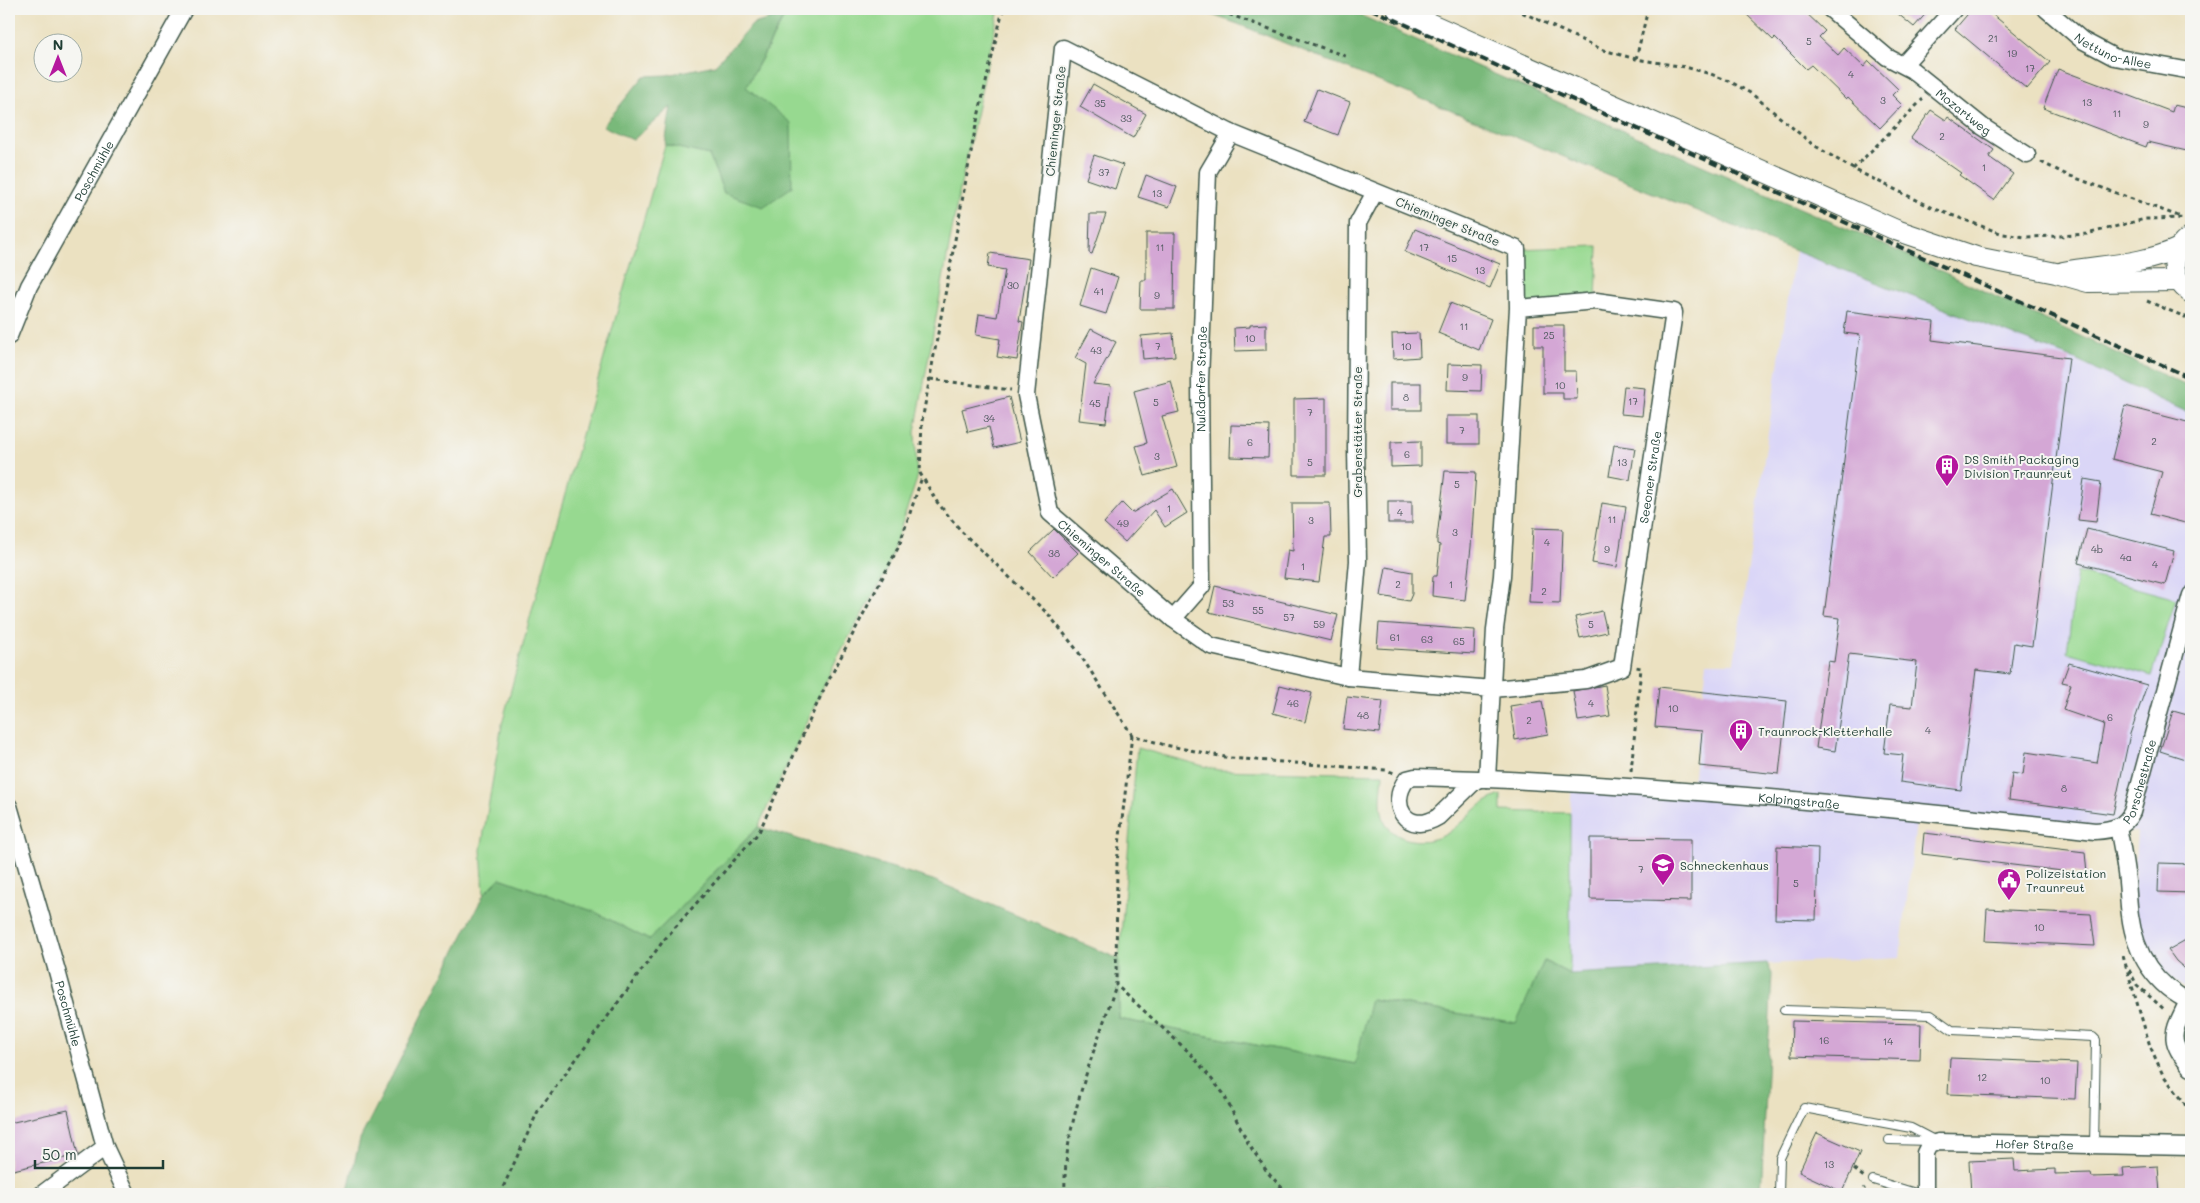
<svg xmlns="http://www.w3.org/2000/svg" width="2200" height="1203" font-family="Mali,sans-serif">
<rect width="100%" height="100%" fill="#f6f6f2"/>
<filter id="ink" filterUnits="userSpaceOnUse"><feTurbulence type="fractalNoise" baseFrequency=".02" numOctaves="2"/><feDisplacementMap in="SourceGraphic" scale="10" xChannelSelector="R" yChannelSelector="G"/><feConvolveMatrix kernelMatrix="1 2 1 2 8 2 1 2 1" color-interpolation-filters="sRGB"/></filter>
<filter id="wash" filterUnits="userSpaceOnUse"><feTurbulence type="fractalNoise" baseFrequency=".0096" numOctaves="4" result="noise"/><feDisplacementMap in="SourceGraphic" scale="20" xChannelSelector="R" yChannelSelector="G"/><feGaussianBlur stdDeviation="1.12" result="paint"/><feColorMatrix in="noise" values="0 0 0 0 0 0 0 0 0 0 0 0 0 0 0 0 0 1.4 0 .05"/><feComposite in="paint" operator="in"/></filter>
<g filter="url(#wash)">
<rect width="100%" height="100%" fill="#ebe1c1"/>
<path fill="#dad6f7" d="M1795,251L2069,357L2191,414V990L2184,988L2162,970L2143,948L2132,914L2137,832L1917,815L1900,957L1570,974V813L1572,783L1692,791L1707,663H1734Z"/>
<g fill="#97d990" stroke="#5b8b62">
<path d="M789,9H999L957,203L915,432L917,479L885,574L837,658L758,827L649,940L595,912L500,878L484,894L481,850L502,724L533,606L665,145L709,155L724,193L746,87Z"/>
<path d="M1598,246L1596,301L1518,308L1517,249Z"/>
<path d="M2077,572L2176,599L2152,676L2067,652Z"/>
<path d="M1137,748L1218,770L1383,774C1382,788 1379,803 1383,817C1391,844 1428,846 1448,833C1468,819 1478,802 1501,795V811L1570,813V974L1544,961L1517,1023L1372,999L1356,1064L1119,1019V959Z"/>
<path d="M2184,1025L2191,1028V1053L2183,1042Z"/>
</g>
<g fill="#79b97a" stroke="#4c7b57">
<path d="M1195,9H1346L1909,256L2191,388V414L2069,357L1795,251L1238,24Z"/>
<path d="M785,15L746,87L791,123L792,187L763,207L724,193L709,155L665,145L671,107L633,140L603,126L644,76L667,75L715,65L753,24Z"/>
<path d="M758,827L933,880L1119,959V1019L1355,1064L1371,999L1516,1023L1544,961L1570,974L1767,963L1772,974L1761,1194H347L360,1139L484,894L500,878L595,912L649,940Z"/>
</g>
<g id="blocks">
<g fill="#d4a7d5">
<path d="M1741,9H1802L1825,31L1819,37L1838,55L1844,48L1864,67L1869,61L1898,89L1892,95L1902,105L1880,128L1848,97L1846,99L1811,65L1806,69L1775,38L1773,40Z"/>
<path d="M1892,9H1930L1914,27Z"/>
<path d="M1972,9H1986L2050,62L2027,89L1955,29Z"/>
<path d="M2058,69L2172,112L2174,105L2191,109V152L2148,142L2146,147L2043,108Z"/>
<path d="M1093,84L1146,114L1133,138L1080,107Z"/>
<path d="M1317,89L1350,102L1338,135L1304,122Z"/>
<path d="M1931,110L1946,120L1948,117L1994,150L1989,157L2013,174L1994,200L1959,175L1961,173L1911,138Z"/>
<path d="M1094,155L1123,165L1115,189L1086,179Z"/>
<path d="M1146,175L1177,187L1169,207L1138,197Z"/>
<path d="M1090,214H1106L1092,254L1089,253Z"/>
<path d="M1415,229L1500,264L1490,288L1405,252Z"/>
<path d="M1146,233H1175L1174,309H1140L1141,280H1146Z"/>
<path d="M990,253L1029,259L1019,321L1023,322L1017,360L997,357L1000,339L976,335L979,314L997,317L1005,270L988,267Z"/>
<path d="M1091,268L1118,277L1106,314L1080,306Z"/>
<path d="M1450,303L1491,319L1479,350L1438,333Z"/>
<path d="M1847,311L1934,322L1932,340L2069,358L2032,646L2014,643L2010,674L1976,670L1961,790L1900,782L1903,755L1884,753L1890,705L1912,707L1917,662L1849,654L1835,751L1816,748L1828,661L1834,662L1840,618L1824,616L1860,335L1844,333Z"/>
<path d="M1266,324V350L1235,351L1234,328L1250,327V325Z"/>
<path d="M1534,325H1564V371H1576L1577,399H1563V393H1543V346H1534Z"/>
<path d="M1091,329L1116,342L1093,384L1111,386L1106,423L1079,420L1086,364L1075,358Z"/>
<path d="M1173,333L1175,356L1143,359L1141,336Z"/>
<path d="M1419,333L1420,357L1393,359L1392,334Z"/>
<path d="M1448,364L1482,365L1481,391L1447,390Z"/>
<path d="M1171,381L1179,412L1162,416L1177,467L1145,476L1136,446L1147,443L1134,391Z"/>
<rect x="1390" y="383" width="31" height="27"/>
<path d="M1624,386L1645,388L1642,416L1621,414Z"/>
<path d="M1009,397L1020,442L994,448L989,427L968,432L962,409Z"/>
<path d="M1326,398V475H1294V399Z"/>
<path d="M2125,406L2191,423V515L2189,524L2150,514L2162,472L2112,459Z"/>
<rect x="1446" y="416" width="33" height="28"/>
<path d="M1231,425L1269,426L1268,458L1230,457Z"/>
<path d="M1421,441V466L1391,467V442Z"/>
<path d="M1614,445L1635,448L1630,480L1609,476Z"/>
<path d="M1445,471L1476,472L1471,547L1465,600L1432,596L1433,576H1437L1440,545L1437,544V538Z"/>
<path d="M2084,479L2101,482L2096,522L2078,520Z"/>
<path d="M1173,489L1187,513L1165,527L1154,510L1125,542L1104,523L1122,503L1132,513Z"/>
<rect x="1388" y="501" width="24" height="22"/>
<path d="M1292,503H1330L1331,537H1325L1319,582L1284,578L1288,550L1293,551Z"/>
<path d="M1602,503L1626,507L1617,567L1592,563Z"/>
<path d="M1533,528L1563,529L1560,603L1529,602Z"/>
<path d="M1054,529L1078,553L1053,577L1030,552Z"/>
<path d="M2087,529L2174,551L2165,585L2078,563Z"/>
<path d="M1386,567L1412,572V594L1409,601L1381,596Z"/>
<path d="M1215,586L1338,615L1331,641L1209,612Z"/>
<path d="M1602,611L1607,632L1580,638L1575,617Z"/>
<path d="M1379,623L1475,630L1474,654L1377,648Z"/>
<path d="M2069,663L2147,685L2130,734L2113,814L2009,800L2012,773L2023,775L2026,752L2097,763L2104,724L2063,710L2071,684L2062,682Z"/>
<path d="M1280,685L1312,693L1305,722L1273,713Z"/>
<path d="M1605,685L1610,716L1578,721L1573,691Z"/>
<path d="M1659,687L1787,701L1779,774L1699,766L1702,731L1655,727Z"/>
<path d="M1347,697L1383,701L1379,733L1343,729Z"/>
<path d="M1542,701L1548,734L1515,740L1510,706Z"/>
<path d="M2173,711L2191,716V739L2185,759L2160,751Z"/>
<path d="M1924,833L2085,852L2087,874L1922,854Z"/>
<path d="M1590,838L1691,839V901L1590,899Z"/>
<path d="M1777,846L1818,848L1816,920L1775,919Z"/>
<path d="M2159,863L2191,864V893L2158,892Z"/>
<path d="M1987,909L2091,914L2095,946L1985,941Z"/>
<path d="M2191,937V974L2176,961L2168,950Z"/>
<path d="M1792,1021L1921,1024L1920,1060L1791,1056Z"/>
<path d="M1950,1058L2077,1063L2075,1099L1948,1094Z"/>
<path d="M68,1110L78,1155L9,1171V1123Z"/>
<path d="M1817,1133L1860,1152L1842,1192L1799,1172Z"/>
<path d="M2014,1159L2015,1171L2055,1169V1174L2091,1173L2092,1177L2124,1176L2123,1168L2158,1166L2160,1194H2053V1192L1971,1194L1969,1161Z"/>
</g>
</g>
</g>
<g filter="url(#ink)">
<use href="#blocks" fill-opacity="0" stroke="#3e5649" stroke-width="1"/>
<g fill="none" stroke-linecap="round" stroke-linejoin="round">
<g stroke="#3e5649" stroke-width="10">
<g id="service">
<path d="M1784,1010L1931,1015L1952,1030L2093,1037L2096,1040L2094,1145"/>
<path d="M1889,1140L1931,1141"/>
<path d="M1873,1180L1919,1194"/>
<path d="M1779,1194L1780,1158L1804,1108L1911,1128L1936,1141"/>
</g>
</g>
<g stroke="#3e5649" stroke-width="19">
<g id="minor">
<path id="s1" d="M1830,9L1887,57L1912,70L1983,127L2027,155"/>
<path id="s2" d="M2046,9L2082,40L2114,57L2191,71"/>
<path d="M1904,64L1954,9"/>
<path id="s3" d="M9,336L29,286L184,9"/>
<path id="s4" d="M1173,619L1202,586L1200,381L1208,172L1231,133"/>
<path d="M1348,677L1358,561L1356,448L1358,223L1375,192"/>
<path id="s5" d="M1479,779L1415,777L1407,779C1387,805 1407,836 1438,817L1474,782L1479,779H1487C1691,788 1892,808 2095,831C2111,830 2124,828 2132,812L2191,595"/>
<path id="s6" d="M1487,779L1495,629L1502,576L1518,308L1517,249L1231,133L1063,48L1026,395L1050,513L1173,619L1211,646L1348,677L1493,689L1586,680L1622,667L1674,312L1596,301L1518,308"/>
<path id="s7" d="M9,806L57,971L105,1147L127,1194"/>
<path d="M2118,827C2121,842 2124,858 2126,873C2128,887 2128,901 2130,915C2135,954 2155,986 2191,1002"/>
<path d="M2188,1001C2173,1034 2166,1037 2191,1068"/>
<path d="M42,1194L105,1147"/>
<path id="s8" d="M1925,1194V1153L1929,1145L1938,1142L2191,1147"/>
</g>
</g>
<g stroke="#3e5649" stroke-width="22">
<g id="tertiary">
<path d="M1397,9L1896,230L1976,257L2056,273L2088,282L2178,281"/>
<path d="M2191,237C2168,250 2170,280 2191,293"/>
<path d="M2063,272C2101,265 2144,265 2179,248"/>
</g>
</g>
<g stroke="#3e5649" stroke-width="3" stroke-dasharray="4 4" stroke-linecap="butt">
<path d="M1003,9L975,130L922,421L920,473L937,502L962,532L1049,615L1077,650L1132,735L1165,745L1230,758L1386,770L1394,773"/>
<path d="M1214,9L1348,57"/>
<path d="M1515,9L1603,50L1636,59L1685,67L1711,74L1731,82L1752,94L1812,144L1853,169L1935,209L2003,234L2025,237L2060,236L2087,234L2145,219L2189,218"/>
<path d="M1636,59L1648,9"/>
<path d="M2041,162L2065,174L2181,217"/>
<path d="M1853,169L1923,99"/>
<path d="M2147,301L2185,317H2191"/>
<path d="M930,379L1011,390"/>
<path d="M1132,735L1117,862L1116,985L1191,1054L1223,1093L1248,1143L1268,1173L1288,1194"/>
<path d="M1631,771L1641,668L1636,667"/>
<path d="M2123,956L2150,1046L2163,1075L2184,1102L2191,1119"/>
<path d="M2129,970L2137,985L2166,1011"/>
<path d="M1854,1169L1864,1177"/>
<path d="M500,1194L538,1111L664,940L759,832L822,693L899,546L922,477"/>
<path d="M1065,1194C1062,1128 1096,1048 1116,985"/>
<path d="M1858,1194L1865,1188"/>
</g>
<use href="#service" stroke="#fff" stroke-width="8"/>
<use href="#minor" stroke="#fff" stroke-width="16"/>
<use href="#tertiary" stroke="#fff" stroke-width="20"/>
<path stroke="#1f3d34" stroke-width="4" stroke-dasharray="8 4" stroke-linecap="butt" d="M1371,9L2191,378"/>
</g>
</g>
<defs>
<g id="building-pin" transform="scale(1.25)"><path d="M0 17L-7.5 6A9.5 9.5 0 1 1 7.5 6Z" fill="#b5179e" stroke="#f6f6f2"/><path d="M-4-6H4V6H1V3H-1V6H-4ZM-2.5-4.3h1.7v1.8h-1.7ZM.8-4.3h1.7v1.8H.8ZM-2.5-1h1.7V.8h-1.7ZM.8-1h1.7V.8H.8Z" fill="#fff"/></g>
<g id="school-pin" transform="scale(1.25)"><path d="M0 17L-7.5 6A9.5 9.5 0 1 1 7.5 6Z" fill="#b5179e" stroke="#f6f6f2"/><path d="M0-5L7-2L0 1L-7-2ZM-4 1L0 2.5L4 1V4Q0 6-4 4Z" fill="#fff"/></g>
<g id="civic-pin" transform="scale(1.25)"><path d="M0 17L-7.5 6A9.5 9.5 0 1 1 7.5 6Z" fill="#b5179e" stroke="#f6f6f2"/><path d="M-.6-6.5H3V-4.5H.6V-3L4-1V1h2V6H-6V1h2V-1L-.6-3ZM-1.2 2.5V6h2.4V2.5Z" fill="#fff"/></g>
</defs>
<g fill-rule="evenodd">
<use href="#building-pin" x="1947" y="466"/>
<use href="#building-pin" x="1741" y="731"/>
<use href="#school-pin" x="1663" y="865"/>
<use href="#civic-pin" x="2009" y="880"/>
</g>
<g text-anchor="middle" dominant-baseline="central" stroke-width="4" stroke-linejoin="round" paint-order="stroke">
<g font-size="10" fill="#4c585c">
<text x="1993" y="38">21</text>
<text x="1809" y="41">5</text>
<text x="2012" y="53">19</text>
<text x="2030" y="68">17</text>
<text x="1851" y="74">4</text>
<text x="1883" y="100">3</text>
<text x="2087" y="102">13</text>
<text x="1100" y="103">35</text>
<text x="2117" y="113">11</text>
<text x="1126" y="118">33</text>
<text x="2146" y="124">9</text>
<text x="1942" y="136">2</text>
<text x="1984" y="167">1</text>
<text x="1104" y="172">37</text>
<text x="1157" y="193">13</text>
<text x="1160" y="247">11</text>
<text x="1424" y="247">17</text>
<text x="1452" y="258">15</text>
<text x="1480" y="270">13</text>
<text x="1013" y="285">30</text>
<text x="1099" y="291">41</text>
<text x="1157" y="295">9</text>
<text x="1464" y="326">11</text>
<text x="1549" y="335">25</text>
<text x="1250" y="338">10</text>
<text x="1158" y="346">7</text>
<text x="1406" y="346">10</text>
<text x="1096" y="350">43</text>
<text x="1465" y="377">9</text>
<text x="1560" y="385">10</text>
<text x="1406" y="397">8</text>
<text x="1633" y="401">17</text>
<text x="1156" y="402">5</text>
<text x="1095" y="403">45</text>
<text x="1310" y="412">7</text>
<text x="989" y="418">34</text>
<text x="1462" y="430">7</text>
<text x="2154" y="441">2</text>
<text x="1250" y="442">6</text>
<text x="1407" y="454">6</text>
<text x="1157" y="456">3</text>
<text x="1310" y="462">5</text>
<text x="1622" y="462">13</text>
<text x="1457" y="484">5</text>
<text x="1169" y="508">1</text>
<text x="1400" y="512">4</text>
<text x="1612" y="519">11</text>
<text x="1311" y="520">3</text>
<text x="1123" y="523">49</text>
<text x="1455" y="532">3</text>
<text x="1547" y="542">4</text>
<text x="1607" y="549">9</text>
<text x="2097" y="549">4b</text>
<text x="1054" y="553">38</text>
<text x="2126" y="557">4a</text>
<text x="2155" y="564">4</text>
<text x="1303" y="566">1</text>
<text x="1398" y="584">2</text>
<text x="1451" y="584">1</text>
<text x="1544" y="591">2</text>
<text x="1228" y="603">53</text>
<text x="1258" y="610">55</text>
<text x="1289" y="617">57</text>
<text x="1319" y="624">59</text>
<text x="1591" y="624">5</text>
<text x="1395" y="637">61</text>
<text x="1427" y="639">63</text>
<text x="1459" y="641">65</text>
<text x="1293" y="703">46</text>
<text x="1591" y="703">4</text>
<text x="1673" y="708">10</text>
<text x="1363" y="715">48</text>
<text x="2110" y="717">6</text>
<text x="1529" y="720">2</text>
<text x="1928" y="730">4</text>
<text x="2064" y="788">8</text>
<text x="1641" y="869">7</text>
<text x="1796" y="883">5</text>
<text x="2039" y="927">10</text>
<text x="1824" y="1040">16</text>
<text x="1888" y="1041">14</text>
<text x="1982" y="1077">12</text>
<text x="2045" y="1080">10</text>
<text x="1829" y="1164">13</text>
</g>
<g font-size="12" fill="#1f3d34" stroke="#f6f6f2">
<text stroke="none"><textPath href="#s2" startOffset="81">Nettuno-Allee</textPath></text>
<text stroke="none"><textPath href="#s1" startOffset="169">Mozartweg</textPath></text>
<text transform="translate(1055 121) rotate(-84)">Chieminger Straße</text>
<text stroke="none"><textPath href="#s3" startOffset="186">Poschmühle</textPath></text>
<text transform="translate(1448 221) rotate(22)">Chieminger Straße</text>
<text stroke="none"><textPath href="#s4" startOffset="251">Nußdorfer Straße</textPath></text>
<text transform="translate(1357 432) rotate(-90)">Grabenstätter Straße</text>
<text stroke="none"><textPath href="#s6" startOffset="2316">Seeoner Straße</textPath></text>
<text stroke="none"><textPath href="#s6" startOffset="1566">Chieminger Straße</textPath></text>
<text stroke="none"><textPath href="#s5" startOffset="899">Porschestraße</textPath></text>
<text stroke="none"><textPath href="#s5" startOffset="526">Kolpingstraße</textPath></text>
<text stroke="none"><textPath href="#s7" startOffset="216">Poschmühle</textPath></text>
<text stroke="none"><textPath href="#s8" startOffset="156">Hofer Straße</textPath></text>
</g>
<g font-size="12" fill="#1f3d34" stroke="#f6f6f2" text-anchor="start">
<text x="1964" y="459">DS Smith Packaging<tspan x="1964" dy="14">Division Traunreut</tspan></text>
<text x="1758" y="731">Traunrock-Kletterhalle</text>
<text x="1680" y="865">Schneckenhaus</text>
<text x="2026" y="873">Polizeistation<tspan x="2026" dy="14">Traunreut</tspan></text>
</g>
</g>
<rect width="2200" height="1203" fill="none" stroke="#f6f6f2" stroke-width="30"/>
<g transform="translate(58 58)"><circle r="24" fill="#f6f6f2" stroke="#a0aca6"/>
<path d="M0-4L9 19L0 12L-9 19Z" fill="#b5179e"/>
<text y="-8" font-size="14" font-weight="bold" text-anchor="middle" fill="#1f3d34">N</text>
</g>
<path d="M35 1160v8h128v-8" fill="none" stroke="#1f3d34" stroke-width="2.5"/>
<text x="42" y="1160" font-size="15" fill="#1f3d34" stroke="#f6f6f2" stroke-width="4" paint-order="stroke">50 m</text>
</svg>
